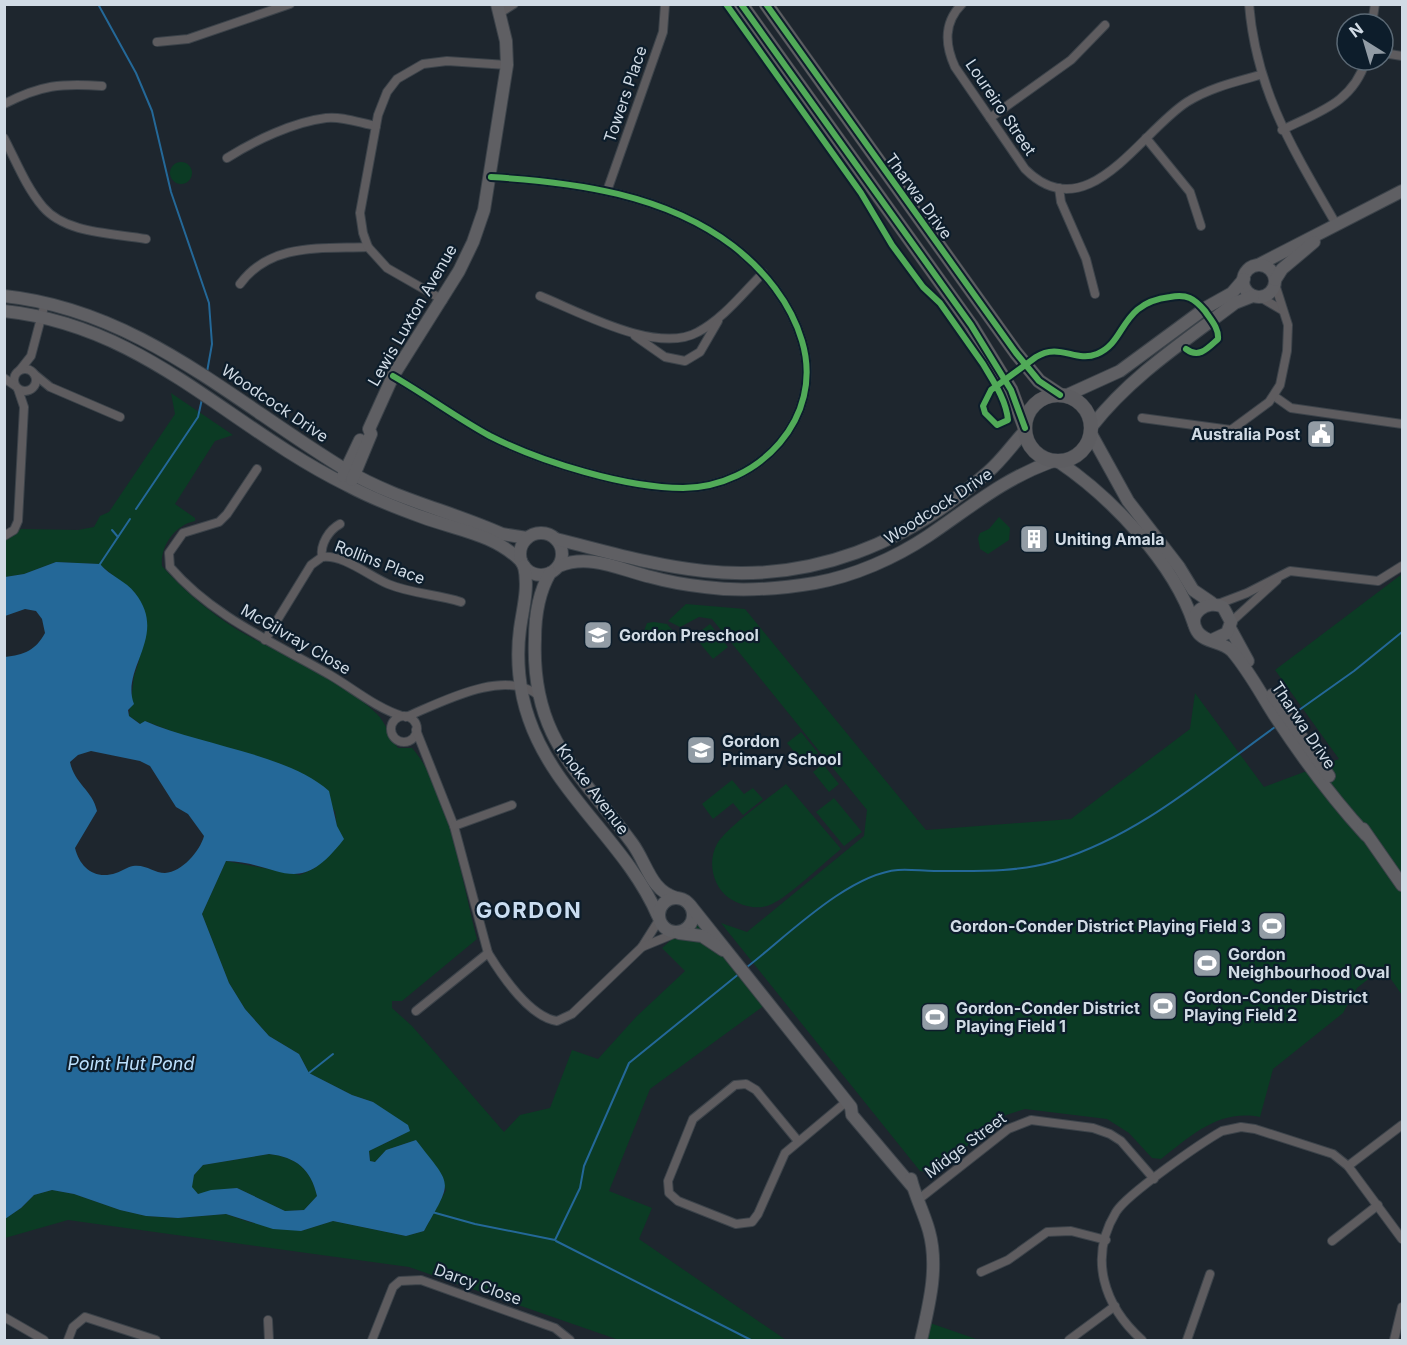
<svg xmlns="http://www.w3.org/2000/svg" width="1407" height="1345" font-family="Inter,sans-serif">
<rect width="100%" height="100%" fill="#1e262e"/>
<g fill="#0b3b24">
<circle cx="181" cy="173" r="11"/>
<path d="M171,393L233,435L215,441L175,504L195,518V521C175,525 160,546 162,566C184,591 215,617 243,633C287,658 340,678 377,714C386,723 389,736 398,748H412C448,788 463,887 477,939L402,1001H392V1008L412,1026L504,1132L520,1115L550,1108L572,1050L598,1059L636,1017L685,971L662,948L699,915L769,1002L650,1089L609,1191L652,1208L639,1239L786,1340H619L409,1267L68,1220L5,1238V1219L21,1208L34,1195L52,1190L74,1194L120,1210L146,1216L178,1218L226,1214L249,1222L301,1231L333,1221L406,1236L424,1231L446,1190L416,1140L386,1150L375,1162L370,1161L369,1151L402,1135L373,1102L352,1095L309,1073L299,1054L269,1036L245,1009L229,983L202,914L226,861L300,875L315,868L339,845L335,811L281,764L184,736L145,721L141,724L129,716L134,676L139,661L136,594L99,564L56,562L24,574L5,577V540L21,529L78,530L94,527L100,516L109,512L175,414Z"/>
<path d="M999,517L1010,528L1009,540L988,554L980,549L978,538L980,533L989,529Z"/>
<path d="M1402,574V995L1386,972V965L1357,988L1343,1013L1273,1069L1260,1117C1219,1109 1192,1135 1161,1159L1152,1158L1129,1133L1107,1119L1025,1109L1006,1115L933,1173L920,1171L721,923L747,932L864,836L867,810L712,619L699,617L680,627L668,621L686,604L745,609L926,830L1071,819L1190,729L1195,693L1264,787L1339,759L1275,670Z"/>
<path d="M654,622L667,624L673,631L659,642L648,637L644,631L647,623Z"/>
<path d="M710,624L728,647L713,659L694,636Z"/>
<path d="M801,732L818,753L804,764L787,743Z"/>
<path d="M823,764L839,784L829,792L813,772Z"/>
<path d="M732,780L744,794L753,788L763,799L743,815L733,803L713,819L702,804Z"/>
<path d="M786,784L841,849C825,862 788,897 772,904C757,911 742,906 729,898C713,887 707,862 717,844C727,827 769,798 786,784Z"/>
<path d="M834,798L862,832L844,846L816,812Z"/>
<path d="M269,1154C296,1157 311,1169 317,1196L304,1210L285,1211L237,1188L198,1194L191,1187L194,1175L203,1165Z"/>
<path d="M930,1323L979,1340H925Z"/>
</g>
<path fill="#246898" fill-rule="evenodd" d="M56,562L100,564C110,576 126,581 135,593C169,636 120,668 134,704L128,710L129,716L140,724L145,721C199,745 288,754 329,791L337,826L344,839C297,900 283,863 226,861L202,914L229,983L245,1009L269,1036L299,1054L309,1073L352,1095L373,1102L408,1125L410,1131L369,1151L370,1161L375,1162L386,1150L416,1140C452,1187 454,1178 424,1231L406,1236L333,1221L301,1231L273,1229L226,1214L178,1218L146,1216L120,1210L74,1194L52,1190L34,1195L21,1208L5,1219V657C24,655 36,650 45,633L42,619L36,611L25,609L5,616V577L24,574ZM91,751L140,761L150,766L176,807L188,814L204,836C200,851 182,872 165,873C154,873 146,864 133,866C127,867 122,871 116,873C95,880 80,868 75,848L97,811C93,791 74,783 70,762L78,755ZM269,1154C296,1157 311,1169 317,1196L304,1210L285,1211L237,1188L211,1190L198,1194L192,1187L194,1175L203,1165Z"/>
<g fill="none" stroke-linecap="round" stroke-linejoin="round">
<g stroke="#246898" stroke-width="2">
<path d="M98,4L136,73L152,111L171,192L209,303L212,344L207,372"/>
<path d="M136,509L198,417L202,399"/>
<path d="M112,530L118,537"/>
<path d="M98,567L130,519"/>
<path d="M1292,715L1354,671L1402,632"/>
<path d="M747,967C786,937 848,874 898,870C910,869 922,871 934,871C976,871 1015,873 1056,861C1140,835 1205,777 1275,727"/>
<path d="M309,1073L333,1054"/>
<path d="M432,1212L475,1224L555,1240L580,1188L584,1166L629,1063L740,973"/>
<path d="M556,1241L751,1340"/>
</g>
<g stroke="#3c434a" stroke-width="10">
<g id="street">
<path d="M962,4C943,23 945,45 955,67L1025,169C1087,231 1140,132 1187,102C1209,88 1235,82 1260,75"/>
<path d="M1249,4C1256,91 1294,151 1336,224"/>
<path d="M500,13L514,4"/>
<path d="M1372,24L1375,4"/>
<path d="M157,42L188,39L290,4"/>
<path d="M1383,53L1402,56"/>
<path d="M4,104C41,85 61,83 102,86"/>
<path d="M990,118L1071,60L1105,25"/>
<path d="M1282,130C1318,112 1353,103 1366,60"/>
<path d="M4,138C16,161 26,187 43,207C66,234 113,233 146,239"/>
<path d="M1146,138L1190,192L1201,226"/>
<path d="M227,158C254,141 293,122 326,118C342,116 360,123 376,126"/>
<path d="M1059,188L1061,202L1086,259L1095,294"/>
<path d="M607,191L663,32L665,5"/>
<path d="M240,284C271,242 322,249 368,247"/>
<path d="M540,296C580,312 657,355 698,332C723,319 743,293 763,273"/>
<path d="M1260,297L1282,310"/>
<path d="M443,300L387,268L368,247L363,233L360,213L378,115L387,92L397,79L423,64L447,61L507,65"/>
<path d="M635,336L665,357L685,361L700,352L718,321"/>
<circle cx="25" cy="380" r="11"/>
<path d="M20,370L31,356L45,303"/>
<path d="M34,374L50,387L120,417"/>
<path d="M393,376C426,395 457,418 490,436C541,462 626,488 683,488C759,487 825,418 802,341C791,303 764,270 733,246C665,194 574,182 491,177"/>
<path d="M4,378L14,385"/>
<path d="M1274,396L1291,408L1402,424"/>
<path d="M1142,418L1231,430L1269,402L1280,385L1287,351L1288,325L1275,284"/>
<path d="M257,469L227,514L219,522L183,533L169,553L170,567C213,617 275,643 330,675C354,689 376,708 402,716"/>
<path d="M4,536L14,530L18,521L24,407L18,389"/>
<path d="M322,557C320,544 329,530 340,524"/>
<path d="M1218,604L1247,593L1290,571L1378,581L1402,566"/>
<path d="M1231,622L1277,580"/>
<path d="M265,640L311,565L322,557C343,554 369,576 388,584C412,594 437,594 461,602"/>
<circle cx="404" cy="729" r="13"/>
<path d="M406,717C440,703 505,667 539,696"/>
<path d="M416,730L454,826L488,953C502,976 530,1017 557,1021L572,1014L642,947L659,920"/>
<path d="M454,826L512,805"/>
<path d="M642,947L676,933"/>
<path d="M416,1011L488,953"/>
<path d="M798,1141L756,1090L746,1084L735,1085L693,1119L668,1181L669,1193L678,1201L736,1224L752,1222L758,1214L785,1153L846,1102"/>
<path d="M1348,1166L1402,1125"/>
<path d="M919,1199L1008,1129L1031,1120L1093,1128L1110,1134L1121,1141L1154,1179"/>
<path d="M1332,1241L1378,1205"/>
<path d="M981,1272L1008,1260L1047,1232L1071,1231L1106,1240"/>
<path d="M4,1317L44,1340"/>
<path d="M268,1320L269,1340"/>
<path d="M68,1340L73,1327L85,1317L156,1340"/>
<path d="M372,1340L393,1287L400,1281L421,1280L555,1328L570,1340"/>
<path d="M1069,1340L1115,1306"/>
<path d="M1142,1340C1104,1306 1088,1258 1116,1212C1127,1194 1201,1143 1222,1131L1241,1127L1255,1129L1333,1154L1348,1166L1402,1239"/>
<path d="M1187,1340L1210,1274"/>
<path d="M1394,1340L1402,1307"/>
</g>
</g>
<g stroke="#3c434a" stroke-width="14">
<g id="secondary">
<path d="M1258,265L1402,191"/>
<circle cx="1259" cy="281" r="16"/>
<path d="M1275,280L1282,269L1314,242"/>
<path d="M4,296C139,310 235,403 346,470C394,499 451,511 502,534L527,538"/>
<path d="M4,311C146,326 227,426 347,485C371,498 397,508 422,517C457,530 494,534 521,561"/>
<path d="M1065,396L1120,371L1207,307L1232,293L1244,279"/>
<path d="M1092,426C1131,376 1185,341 1235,303L1253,296"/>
<path d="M1091,434L1128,501L1179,567L1193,590L1212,603"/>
<path d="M1059,462C1112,498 1174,563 1194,624"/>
<path d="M343,476L360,440"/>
<path d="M352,480L371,434L369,429L393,376L459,271L473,242L484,210L507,65L506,41L497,4"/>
<circle cx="541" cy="554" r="21"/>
<path d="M556,539C605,551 654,566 704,571C811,583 908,543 988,472C1002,460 1012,445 1025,431"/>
<path d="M524,566C529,588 523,607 520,629C516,658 519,691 529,719C555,795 627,843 658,916"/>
<path d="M559,566C590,553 621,570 651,577C669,582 687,585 705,587C742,592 779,589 815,583C854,576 895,558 928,536C971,507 1003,479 1053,461"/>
<path d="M550,573C539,592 535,617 535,639C531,738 579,771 632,843C647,863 650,891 677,898"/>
<path d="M1230,628L1248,661"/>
<path d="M1212,640L1227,633L1231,622L1223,607C1208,599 1186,613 1197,631C1204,643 1222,641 1232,651C1250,672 1262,696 1277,719C1304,760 1334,800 1366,835"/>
<path d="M1272,695L1329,776"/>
<path d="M1363,829L1402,885"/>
<circle cx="676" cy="915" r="17"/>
<path d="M690,905L851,1107L852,1115L912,1186"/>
<path d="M679,933L702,936L723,950"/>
<path d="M911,1179C915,1196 924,1213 929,1231C939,1267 929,1305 921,1340"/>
</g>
</g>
<g stroke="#3c434a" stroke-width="15">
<g id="primary">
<path d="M741,4L971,325L1011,390L1025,428"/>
<path d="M766,4L1016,353L1039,381L1060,395"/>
<circle cx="1058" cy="428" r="33"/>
</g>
</g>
<use href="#street" stroke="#5e5c5f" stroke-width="8"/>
<use href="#secondary" stroke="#5f5f63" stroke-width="12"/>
<use href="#primary" stroke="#5d5d61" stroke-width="14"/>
<g stroke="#0d1d2b" stroke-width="10">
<g id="cycleway">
<path d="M726,4L861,193L892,245L923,287L940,303L983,364C993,381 1006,399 1008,420L997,425L985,413L983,406L991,390L1036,357C1060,342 1075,363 1097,354C1127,342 1119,303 1170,297C1187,294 1194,298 1205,311C1211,320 1219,328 1218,339C1208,348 1199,359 1186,349"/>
<path d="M741,4L971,325L1011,390L1025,428"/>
<path d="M766,4L1016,353L1039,381L1060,395"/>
<path d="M393,376C426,395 457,418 490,436C541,462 626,488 683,488C759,487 825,418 802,341C791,303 764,270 733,246C665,194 574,182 491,177"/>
</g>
</g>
<use href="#cycleway" stroke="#51ab58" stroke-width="6"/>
</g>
<defs>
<g id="civic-square" transform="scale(1.5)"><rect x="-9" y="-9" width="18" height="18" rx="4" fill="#929ca5" stroke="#0d1d2b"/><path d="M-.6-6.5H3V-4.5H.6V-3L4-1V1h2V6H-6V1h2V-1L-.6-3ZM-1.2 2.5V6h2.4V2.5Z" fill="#fff"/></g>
<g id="building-square" transform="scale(1.5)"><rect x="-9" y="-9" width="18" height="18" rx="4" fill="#929ca5" stroke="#0d1d2b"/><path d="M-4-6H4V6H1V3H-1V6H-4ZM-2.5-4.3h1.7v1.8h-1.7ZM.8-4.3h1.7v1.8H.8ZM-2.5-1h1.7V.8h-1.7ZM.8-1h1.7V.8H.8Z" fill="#fff"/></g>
<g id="school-square" transform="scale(1.5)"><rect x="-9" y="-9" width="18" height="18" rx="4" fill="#929ca5" stroke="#0d1d2b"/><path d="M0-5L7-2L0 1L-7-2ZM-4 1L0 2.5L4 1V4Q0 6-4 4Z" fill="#fff"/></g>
<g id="stadium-square" transform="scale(1.5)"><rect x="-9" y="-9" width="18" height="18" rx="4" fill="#929ca5" stroke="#0d1d2b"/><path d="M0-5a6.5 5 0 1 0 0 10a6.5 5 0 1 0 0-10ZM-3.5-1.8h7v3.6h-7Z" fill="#fff"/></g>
</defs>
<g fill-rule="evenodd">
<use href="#civic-square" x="1321" y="434"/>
<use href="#building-square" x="1034" y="539"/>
<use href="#school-square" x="598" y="635"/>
<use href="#school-square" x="701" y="750"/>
<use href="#stadium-square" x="1272" y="926"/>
<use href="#stadium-square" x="1207" y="963"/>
<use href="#stadium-square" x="1163" y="1006"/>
<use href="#stadium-square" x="935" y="1017"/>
</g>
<g text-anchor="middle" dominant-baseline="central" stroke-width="4.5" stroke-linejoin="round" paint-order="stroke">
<g font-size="16" fill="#d1dbe5" stroke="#0d1d2b">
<text transform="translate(625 94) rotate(-71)">Towers Place</text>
<text transform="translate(1001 107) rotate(56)">Loureiro Street</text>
<text transform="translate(919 196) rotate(54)">Tharwa Drive</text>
<text transform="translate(412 315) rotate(-60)">Lewis Luxton Avenue</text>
<text transform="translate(275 403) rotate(34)">Woodcock Drive</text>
<text transform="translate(938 506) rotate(-33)">Woodcock Drive</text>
<text transform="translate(380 562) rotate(21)">Rollins Place</text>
<text transform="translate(296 639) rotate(30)">McGilvray Close</text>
<text transform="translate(1304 725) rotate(56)">Tharwa Drive</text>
<text transform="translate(593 789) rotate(53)">Knoke Avenue</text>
<text transform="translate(965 1145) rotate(-37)">Midge Street</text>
<text transform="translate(478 1284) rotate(20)">Darcy Close</text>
</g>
<g font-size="16" font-weight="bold" fill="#d1dbe5" stroke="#0d1d2b" text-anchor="start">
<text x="1300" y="434" text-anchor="end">Australia Post</text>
<text x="1055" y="539">Uniting Amala</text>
<text x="619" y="635">Gordon Preschool</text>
<text x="722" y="741">Gordon<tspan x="722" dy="18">Primary School</tspan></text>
<text x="1251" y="926" text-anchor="end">Gordon-Conder District Playing Field 3</text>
<text x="1228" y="954">Gordon<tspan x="1228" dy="18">Neighbourhood Oval</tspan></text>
<text x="1184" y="997">Gordon-Conder District<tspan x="1184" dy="18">Playing Field 2</tspan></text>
<text x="956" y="1008">Gordon-Conder District<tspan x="956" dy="18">Playing Field 1</tspan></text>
</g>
<g font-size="18" font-style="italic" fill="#bce0fd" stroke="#0d1d2b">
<text x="131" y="1063">Point Hut Pond</text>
</g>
<g font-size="22" font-weight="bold" letter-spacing="1.5" fill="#c9ddf1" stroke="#0d1d2b">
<text x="529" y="910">GORDON</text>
</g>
</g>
<rect width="1407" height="1345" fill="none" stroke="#d1dbe5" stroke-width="12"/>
<g transform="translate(1365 42) rotate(323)"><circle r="28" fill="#0d1d2b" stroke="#5b6975" stroke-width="1.5"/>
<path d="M0-4.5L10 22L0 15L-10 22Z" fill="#929ca5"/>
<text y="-9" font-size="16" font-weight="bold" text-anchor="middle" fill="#d1dbe5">N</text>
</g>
</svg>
